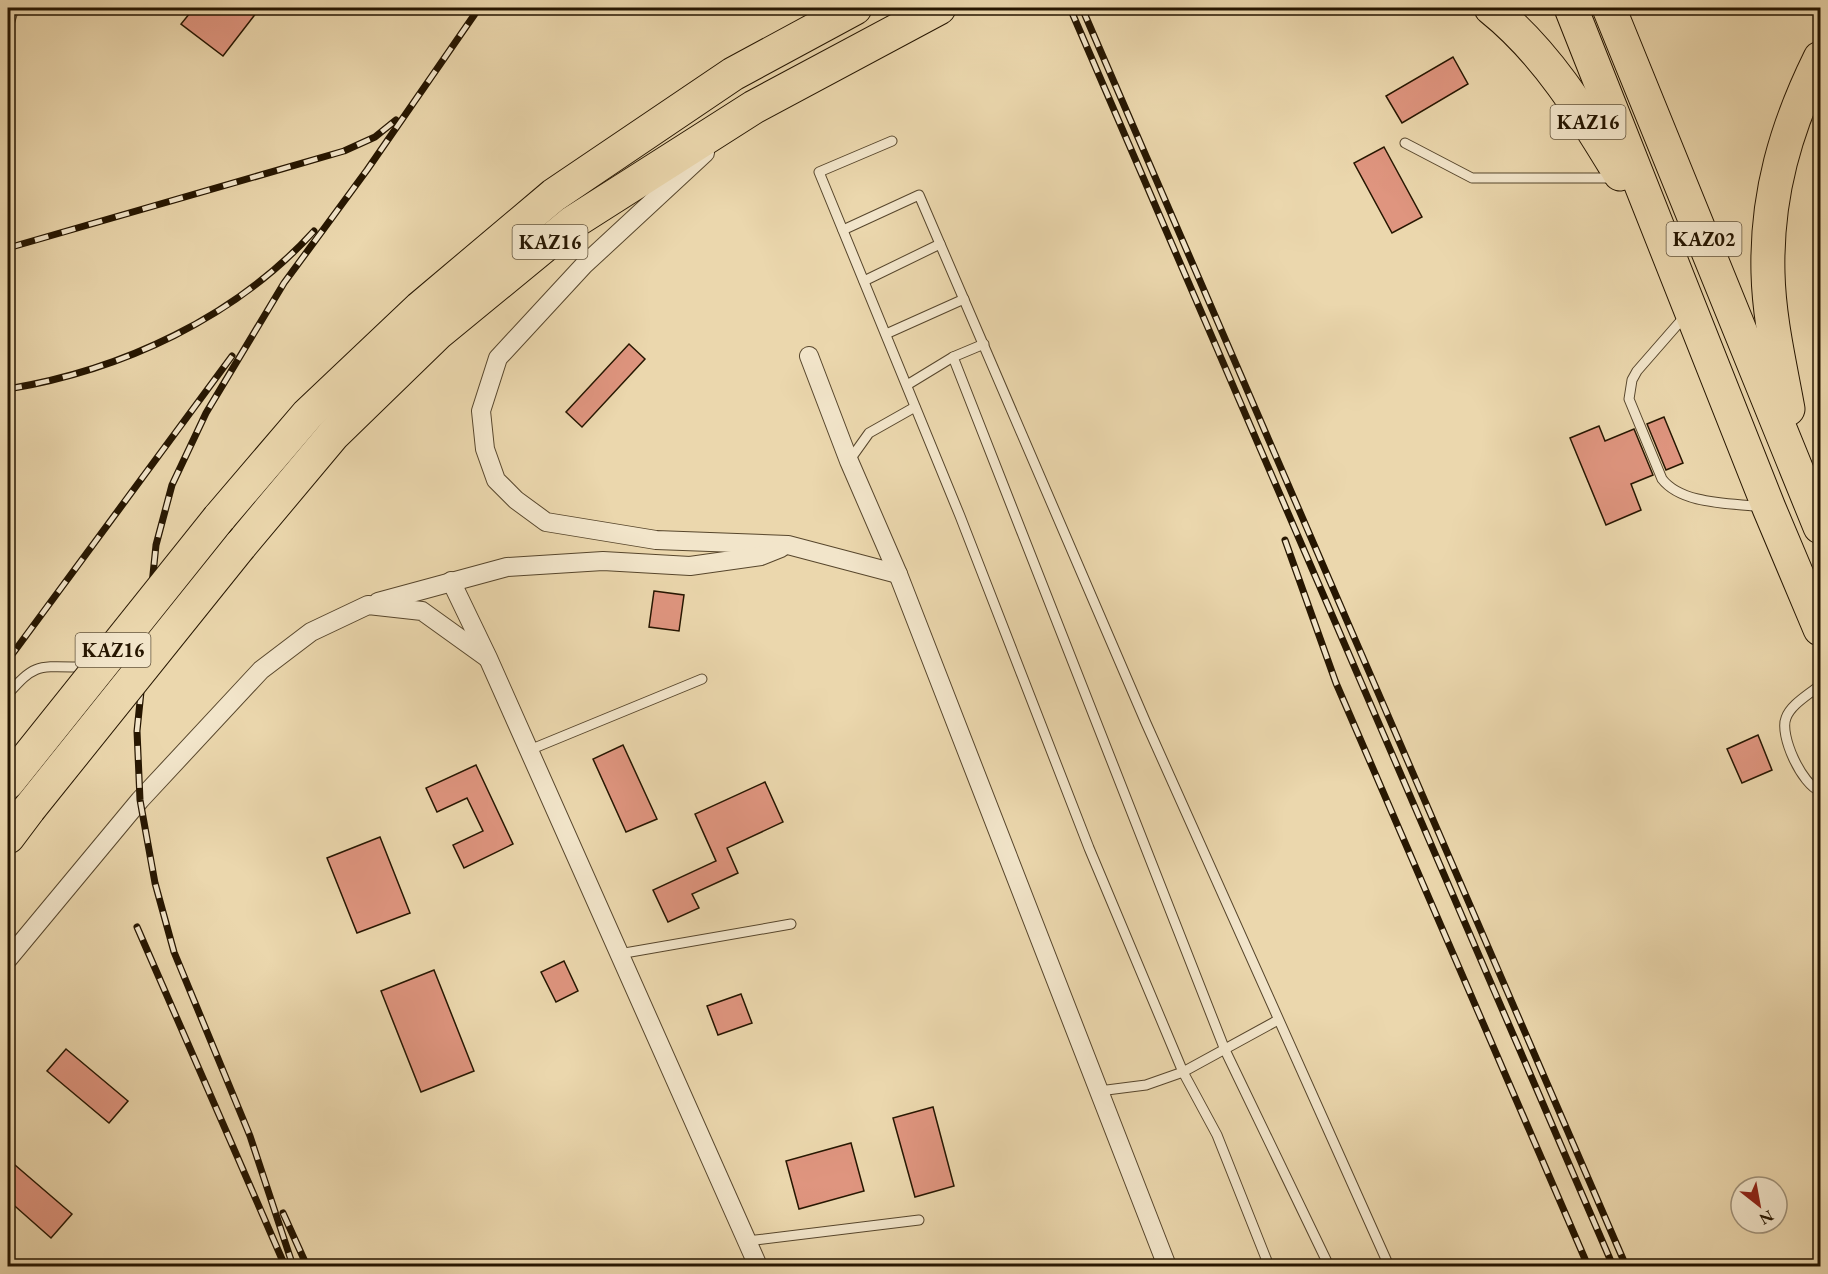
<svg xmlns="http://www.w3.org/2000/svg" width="1828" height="1274" font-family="'EB Garamond',serif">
<rect width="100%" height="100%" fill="#ebd7ad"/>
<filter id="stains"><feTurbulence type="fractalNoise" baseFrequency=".00333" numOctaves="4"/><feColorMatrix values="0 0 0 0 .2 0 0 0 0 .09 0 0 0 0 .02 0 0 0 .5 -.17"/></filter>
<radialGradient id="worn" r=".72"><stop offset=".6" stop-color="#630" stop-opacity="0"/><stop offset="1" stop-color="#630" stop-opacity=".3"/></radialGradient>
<g fill="#df957f" stroke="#261601" stroke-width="1.5">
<path d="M194,8H260L223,56L181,24Z"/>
<path d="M1453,57L1468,84L1402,123L1386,96Z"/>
<path d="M1384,147L1422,217L1392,233L1354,163Z"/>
<path d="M629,344L645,359L582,427L566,412Z"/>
<path d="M1664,417L1683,463L1666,470L1647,424Z"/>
<path d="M1599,426L1605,441L1634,429L1653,475L1631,484L1641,510L1606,525L1570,438Z"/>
<path d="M654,591L684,595L679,631L649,627Z"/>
<path d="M1758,735L1772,770L1742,783L1727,749Z"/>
<path d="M623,745L657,819L626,832L593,759Z"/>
<path d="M476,765L513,844L464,868L453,845L483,831L467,798L437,812L426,788Z"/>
<path d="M765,782L783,822L727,848L738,873L692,894L699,908L668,922L653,890L716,861L695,814Z"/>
<path d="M380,837L410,913L357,933L327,858Z"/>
<path d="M564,961L578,991L556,1002L541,972Z"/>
<path d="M434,970L474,1071L421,1092L381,991Z"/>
<path d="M741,994L752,1023L718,1035L707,1006Z"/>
<path d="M66,1049L128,1101L109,1123L47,1071Z"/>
<path d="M933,1107L954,1186L915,1197L893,1118Z"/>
<path d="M851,1143L864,1191L799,1209L786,1161Z"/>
<path d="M8,1159L72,1214L51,1238L8,1200Z"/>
</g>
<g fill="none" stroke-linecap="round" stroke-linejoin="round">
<g stroke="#57462c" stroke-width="11">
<g id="lane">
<path d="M8,27L14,8"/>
<path d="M892,141L819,172L960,516L1089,848L1183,1072L1217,1135L1269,1266"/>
<path d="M1405,143L1472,178H1614"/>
<path d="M843,230L919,195L1146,723L1389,1266"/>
<path d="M864,281L940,244"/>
<path d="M1685,316L1637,371L1632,380L1629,399L1662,479C1682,505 1732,503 1762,507"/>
<path d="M886,334L964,299"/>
<path d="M953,357L1225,1050L1329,1266"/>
<path d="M907,385L953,357L984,344"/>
<path d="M849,461L869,433L915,407"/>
<path d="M1820,685C1810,694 1791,704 1786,718C1779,735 1802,785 1820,791"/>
<path d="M8,694C34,665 36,666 76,667"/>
<path d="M527,751L702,679"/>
<path d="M619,954L791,924"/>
<path d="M1099,1091L1146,1085L1183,1072L1278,1020"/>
<path d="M747,1241L919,1220"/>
</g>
</g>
<g stroke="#57462c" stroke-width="20">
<g id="street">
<path d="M705,153L584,265L498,358L481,411L485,449L496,480L516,500L546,522L656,540L788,545L898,574"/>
<path d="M809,356L849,461L898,574L1167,1266"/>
<path d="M451,581L488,658L758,1266"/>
<path d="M378,602L507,567L603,561L690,566L761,556L781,548"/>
<path d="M8,959L140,800L261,670L311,632L368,605L422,611L486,657"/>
</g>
</g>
<g stroke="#261601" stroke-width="35">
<g id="highway">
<path d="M1491,8C1547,53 1583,113 1620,174"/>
<path d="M1571,8L1769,508L1820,629"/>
<path d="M1609,8L1820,527"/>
<path d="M1788,409C1780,364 1769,319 1768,273C1766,195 1786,127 1820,58"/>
<path d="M219,518L307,415L420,308L554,195L733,74L855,8"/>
<path d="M240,546L333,435L438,333L572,223L754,107L939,8"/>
<path d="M8,837L29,809"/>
</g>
</g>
<use href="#lane" stroke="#f2e5ca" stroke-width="9"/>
<use href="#street" stroke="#f2e5ca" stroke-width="18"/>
<use href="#highway" stroke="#ebd7ad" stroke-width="33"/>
<g stroke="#261601" stroke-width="7">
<g id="rail">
<path d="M1070,8L1613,1266"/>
<path d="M1082,8L1626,1266"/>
<path d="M8,248L344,151L375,137L396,120"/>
<path d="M8,389C122,370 235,318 314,231"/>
<path d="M1285,540L1336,683L1588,1266"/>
<path d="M8,660L232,356"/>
<path d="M137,927L285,1266"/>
<path d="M283,1213L307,1266"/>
<path d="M293,1266L250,1136L174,952L155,883L140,800L137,731L156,545L172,485L206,413L284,283L367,170L479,8"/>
</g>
</g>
<use href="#rail" stroke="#f2e5ca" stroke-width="4.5" stroke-dasharray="14" stroke-linecap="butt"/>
<g stroke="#261601" stroke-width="35" stroke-linecap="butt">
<g id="highway-bridge">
<path d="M8,782L219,518"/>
<path d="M29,809L240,546"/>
</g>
</g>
<use href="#highway-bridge" stroke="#ebd7ad" stroke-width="33"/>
</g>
<g text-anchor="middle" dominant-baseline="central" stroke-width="4.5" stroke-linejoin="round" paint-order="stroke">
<g fill="#f2e5ca" stroke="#63543d" stroke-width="1.5">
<rect x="1550.5" y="105" width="75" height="34" rx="4.5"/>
<rect x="1666.5" y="222" width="75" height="34" rx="4.5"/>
<rect x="512.5" y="225" width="75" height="34" rx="4.5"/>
<rect x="75.5" y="633" width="75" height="34" rx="4.5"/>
</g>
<g font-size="20" font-weight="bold" fill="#261601">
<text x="1588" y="122">KAZ16</text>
<text x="1704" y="239">KАZ02</text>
<text x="550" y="242">KAZ16</text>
<text x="113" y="650">KAZ16</text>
</g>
</g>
<rect width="1828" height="1274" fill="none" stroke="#ebd7ad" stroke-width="30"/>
<rect x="9" y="9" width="1810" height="1256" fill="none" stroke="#261601" stroke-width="3"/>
<rect x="15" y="15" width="1798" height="1244" fill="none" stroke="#261601" stroke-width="1.5"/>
<g transform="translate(1759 1205) rotate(149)"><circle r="28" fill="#f2e5ca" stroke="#a0927a" stroke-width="1.5"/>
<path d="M0-4.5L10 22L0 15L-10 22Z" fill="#8f2418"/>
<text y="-9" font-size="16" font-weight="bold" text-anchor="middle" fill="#261601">N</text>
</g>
<rect width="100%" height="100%" filter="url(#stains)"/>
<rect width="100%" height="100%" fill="url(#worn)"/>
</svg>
